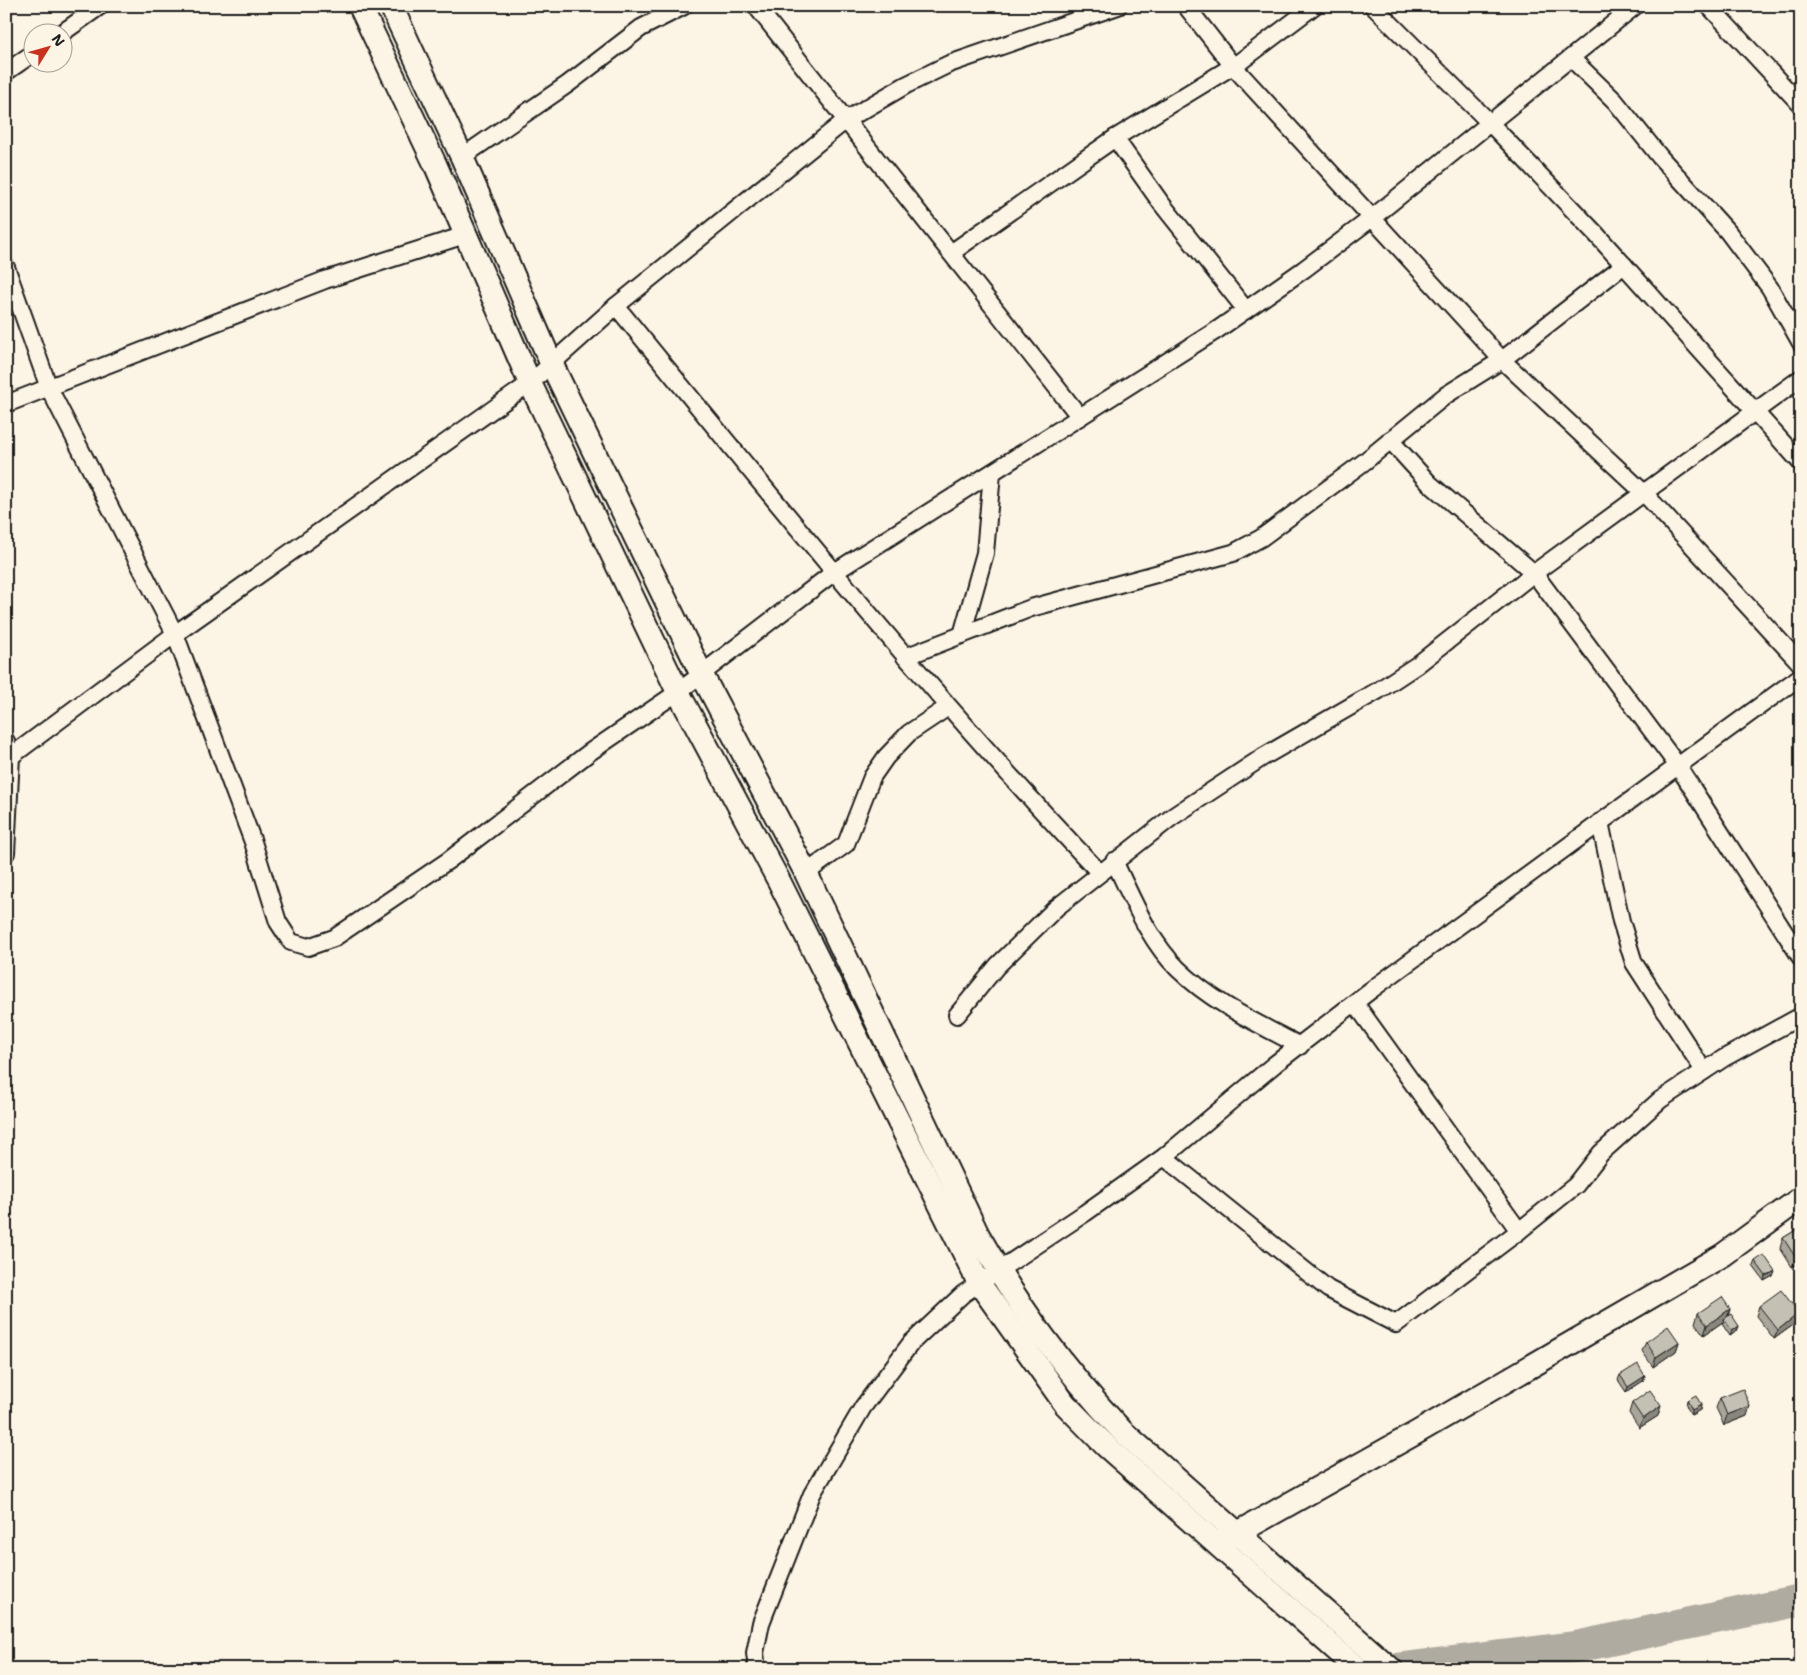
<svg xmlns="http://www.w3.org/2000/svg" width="1807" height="1675" font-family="'Shantell Sans',sans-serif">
<rect width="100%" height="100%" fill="#fcf5e5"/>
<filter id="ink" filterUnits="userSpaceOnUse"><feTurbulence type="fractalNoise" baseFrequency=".02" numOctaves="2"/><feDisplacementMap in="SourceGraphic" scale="10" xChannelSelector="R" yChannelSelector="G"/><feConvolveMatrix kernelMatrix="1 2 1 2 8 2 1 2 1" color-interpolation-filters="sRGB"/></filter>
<g filter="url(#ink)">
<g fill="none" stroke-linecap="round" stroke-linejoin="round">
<path stroke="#b0aba1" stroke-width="32" d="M1397,1669L1576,1647L1801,1600"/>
<g stroke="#1c1c1c" stroke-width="20">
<g id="street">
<path d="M756,6L1080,417"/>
<path d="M1186,6L1233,66L1502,360L1644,493L1801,664"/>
<path d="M1373,6L1490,123L1596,234L1801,463"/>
<path d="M1709,6L1801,105"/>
<path d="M62,33L100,6"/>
<path d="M1571,58L1615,101L1660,157L1728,232L1770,288L1801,343"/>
<path d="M6,72L32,54"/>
<path d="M1115,138L1161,203L1246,310"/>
<path d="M462,157L568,84L641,28L684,6"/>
<path d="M951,253L1115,138L1241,61L1314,6"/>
<path d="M6,267L49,388L175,634L253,842L278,922L291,942L308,947L334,938L449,860L590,752L678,692L833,573L1217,330L1303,270L1372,218L1635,6"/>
<path d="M616,306C773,498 928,692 1099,872"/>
<path d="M6,404L325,280L465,235"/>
<path d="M1390,440L1429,483L1534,573L1678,766L1801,958"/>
<path d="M962,635L985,553L992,473"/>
<path d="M905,657L1031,608L1233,553L1261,538L1364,462L1446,395L1502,360L1624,265"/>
<path d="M6,741L11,756L6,853"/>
<path d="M6,760L175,634L530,383L616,306L846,120L906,85L949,64L1118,6"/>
<path d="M1600,822L1621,921L1634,963L1704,1071"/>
<path d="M1114,861C1132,897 1148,940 1178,969C1213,1003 1257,1023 1300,1046"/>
<path d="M806,873L846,844L872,777L886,757L909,733L948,707"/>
<path d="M1355,1003L1519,1231"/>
<path d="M957,1015L997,966L1056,908L1172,817L1263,757L1379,690L1417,665L1534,573L1801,378"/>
<path d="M1164,1157L1328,1289L1396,1324L1519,1231L1576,1185L1601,1153L1660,1100L1724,1058L1801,1016"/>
<path d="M757,1669L755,1653L761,1623L812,1494L863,1407L911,1343L963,1294L1085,1213L1164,1157L1275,1064L1371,990L1801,676"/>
</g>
</g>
<g stroke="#1c1c1c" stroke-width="26">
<g id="secondary">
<path d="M360,6L436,166L530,383L678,692L780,883L979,1283L1065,1404L1106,1446L1358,1669"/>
<path d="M391,6L462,157L552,365L701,673L806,873L978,1235C1020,1309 1064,1369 1122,1431L1391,1669"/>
<path d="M1225,1540L1416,1433L1723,1255L1801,1198"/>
</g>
</g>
<use href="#street" stroke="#fcf5e5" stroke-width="16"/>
<use href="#secondary" stroke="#fcf5e5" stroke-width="22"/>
</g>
<g fill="#a9a59a" stroke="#1c1c1c">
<path d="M1801,1227V1262L1792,1267L1780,1248L1783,1238Z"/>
<path d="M1755,1261L1773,1276L1764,1281L1753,1266Z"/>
<path d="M1759,1306L1799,1313L1796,1323L1774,1339L1756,1316Z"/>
<path d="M1730,1309L1728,1317L1739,1326L1737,1331L1730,1336L1722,1324L1724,1321L1704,1335L1695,1323L1698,1313Z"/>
<path d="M1646,1342H1679L1676,1351L1653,1367L1642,1351Z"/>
<path d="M1620,1375L1645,1376L1643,1381L1626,1392L1618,1380Z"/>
<path d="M1720,1398L1747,1416L1724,1425L1716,1408Z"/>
<path d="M1687,1400L1701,1405L1700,1410L1691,1415L1686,1405Z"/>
<path d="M1632,1403L1658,1416L1639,1428L1629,1413Z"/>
</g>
<g fill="#89867d" stroke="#1c1c1c">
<path d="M1801,1254V1262L1792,1267L1796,1258Z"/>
<path d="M1775,1271L1773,1276L1764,1281L1766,1276Z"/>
<path d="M1730,1309L1727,1318L1724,1319V1321L1704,1335L1707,1325Z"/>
<path d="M1799,1313L1796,1323L1774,1339L1778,1330Z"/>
<path d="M1739,1326L1737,1331L1730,1336L1732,1331Z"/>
<path d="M1679,1342L1676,1351L1653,1367L1656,1357Z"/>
<path d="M1645,1376L1643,1381L1626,1392L1628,1387Z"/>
<path d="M1701,1405L1700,1410L1691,1415L1692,1410Z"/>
<path d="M1661,1406L1658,1416L1639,1428L1643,1419Z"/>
<path d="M1750,1406L1747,1416L1724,1425L1727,1415Z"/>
</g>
<g fill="#c4c0b3" stroke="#1c1c1c">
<path d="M1801,1227V1254L1796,1258L1783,1238Z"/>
<path d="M1764,1255L1775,1271L1766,1276L1755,1261Z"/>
<path d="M1781,1290L1799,1313L1778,1330L1759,1306Z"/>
<path d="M1722,1297L1730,1309L1707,1325L1698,1313Z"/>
<path d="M1731,1314L1739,1326L1732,1331L1724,1319Z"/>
<path d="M1668,1326L1679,1342L1656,1357L1646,1342Z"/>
<path d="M1638,1364L1645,1376L1628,1387L1620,1375Z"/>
<path d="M1743,1389L1750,1406L1727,1415L1720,1398Z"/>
<path d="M1650,1390L1661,1406L1643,1419L1632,1403Z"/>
<path d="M1696,1395L1701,1405L1692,1410L1687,1400Z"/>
</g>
</g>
<rect width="1807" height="1675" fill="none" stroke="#fcf5e5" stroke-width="25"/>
<rect x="12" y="12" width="1782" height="1650" fill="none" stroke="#1c1c1c" stroke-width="2" filter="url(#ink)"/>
<g transform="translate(48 48) rotate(53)"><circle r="24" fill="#fcf5e5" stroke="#a29e95"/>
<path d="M0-4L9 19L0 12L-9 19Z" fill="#c8321e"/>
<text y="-8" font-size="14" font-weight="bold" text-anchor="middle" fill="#1c1c1c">N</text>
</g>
</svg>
